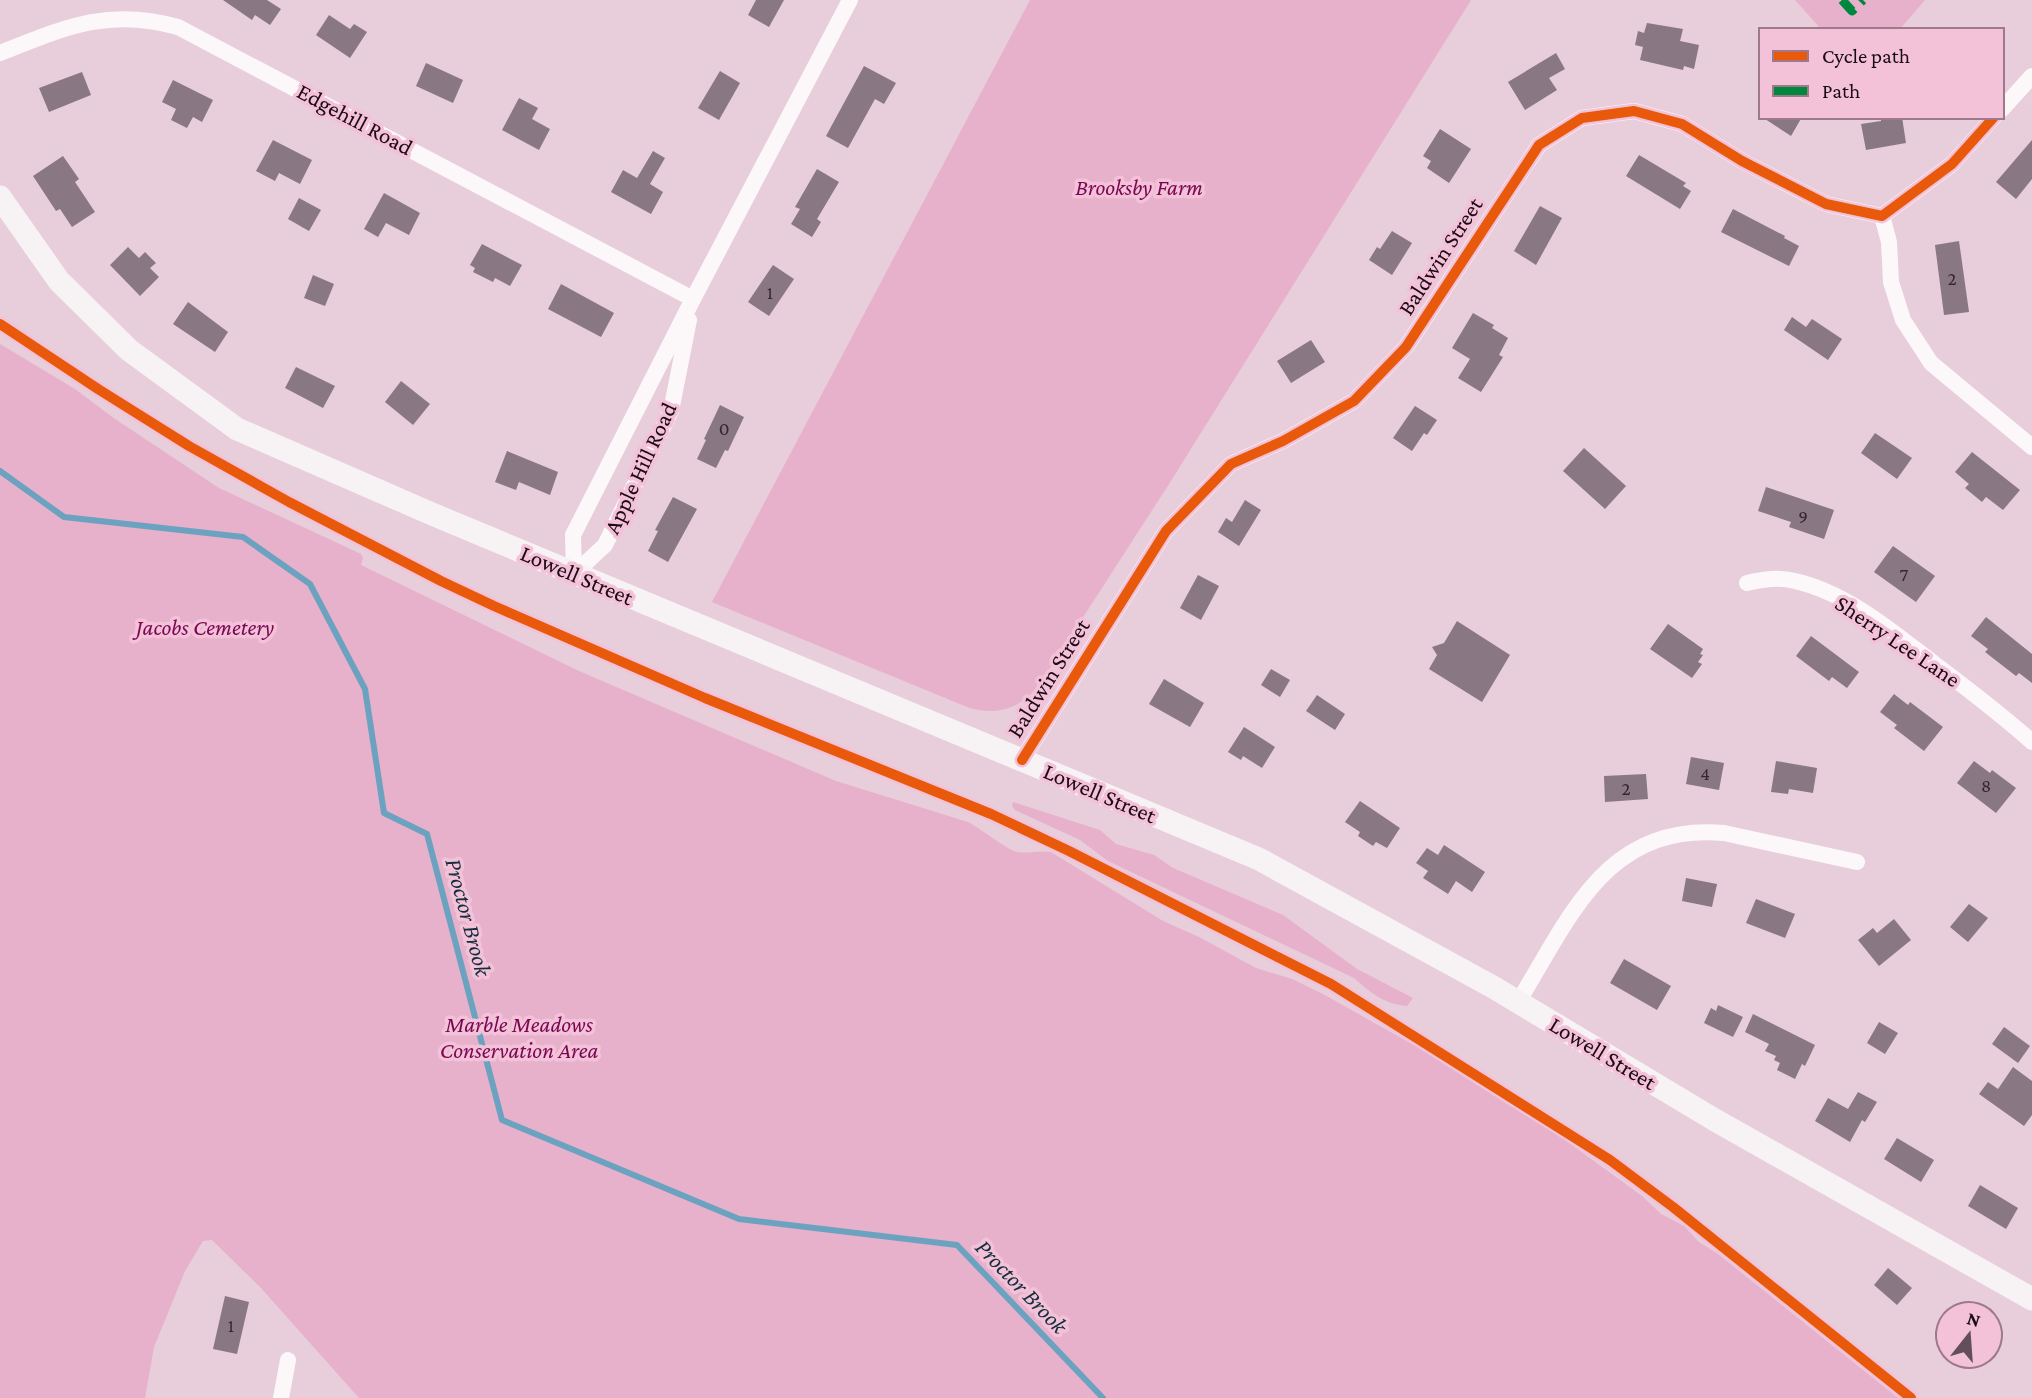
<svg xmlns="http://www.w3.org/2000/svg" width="2032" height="1398" font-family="'Crimson Pro',serif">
<rect width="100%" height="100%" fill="#e8cdda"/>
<g fill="#e7b0cb">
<path d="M1030,0H1471L1169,484L1040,684C1022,708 996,717 967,707L712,602Z"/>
<path d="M1795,0H1925L1899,30H1822Z"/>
<path d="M0,344L75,389L115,419L219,488L361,554L363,558L361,565L579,671L836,781L968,822C980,828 1007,850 1017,852C1028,854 1039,850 1051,852L1163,921L1199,937L1256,968L1292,979L1323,994L1419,1048L1554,1132L1642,1196L1661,1214L1684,1226L1699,1242L1718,1254L1898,1398H359L261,1288L212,1240L203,1241L185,1271L154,1347L145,1398H0Z"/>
<path d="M1013,802L1100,830L1116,844L1154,855L1173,868L1283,915L1357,969L1413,998L1407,1006C1384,1004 1371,993 1354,978L1108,861L1080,840L1015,810L1012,806Z"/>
</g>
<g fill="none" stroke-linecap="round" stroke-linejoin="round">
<path stroke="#6ba2bf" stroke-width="6" d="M0,471L64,517L243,537L310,584L365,689L384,813L427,834L502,1120L739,1219L957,1245L1103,1398"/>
</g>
<g fill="#897783">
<path d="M223,0H267L281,9L270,25L255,15L252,20Z"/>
<path d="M756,0H784L769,27L748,15Z"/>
<path d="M329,15L350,29L354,24L367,32L350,58L316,35Z"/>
<path d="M1647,23L1683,29L1680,41L1699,45L1694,69L1684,66L1683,70L1640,60L1643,47L1635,45L1638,31L1644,33Z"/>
<path d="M1556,53L1565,69L1549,78L1557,90L1525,110L1508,82Z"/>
<path d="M426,63L463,80L453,103L416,86Z"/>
<path d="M864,66L896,83L884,104L875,99L848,148L826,136Z"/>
<path d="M720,71L740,83L719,120L698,108Z"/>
<path d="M82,72L91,95L49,112L39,88Z"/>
<path d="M173,80L213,100L202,122L193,117L187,128L171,120L176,109L162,102Z"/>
<path d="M519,98L538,108L532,119L550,129L539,150L502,130Z"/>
<path d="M1762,117H1802L1791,136Z"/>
<path d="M1881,117H1902L1906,143L1866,150L1861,124L1881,121Z"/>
<path d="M1440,129L1471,149L1449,183L1427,168L1431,161L1423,156Z"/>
<path d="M273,140L312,160L300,184L279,173L275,181L256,171Z"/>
<path d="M2032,140V179L2016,199L1996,182Z"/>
<path d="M653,151L665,158L650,184L663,192L651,214L611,192L623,170L637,178Z"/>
<path d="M1639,155L1686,183L1683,186L1691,191L1680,209L1626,176Z"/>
<path d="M63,156L79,179L75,182L95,212L72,227L60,209L56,211L33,176Z"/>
<path d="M817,169L839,182L817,219L821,222L812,237L791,224L800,209L795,207Z"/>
<path d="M384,193L420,213L409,235L386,223L378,237L364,229Z"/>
<path d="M299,198L321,210L309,231L288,219Z"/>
<path d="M1540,206L1562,218L1536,265L1514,251Z"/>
<path d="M1733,209L1785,236L1784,238L1799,246L1789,266L1721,232Z"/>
<path d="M1392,231L1412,243L1392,275L1369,260L1377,247L1380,249Z"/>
<path d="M1959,241L1969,312L1944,315L1935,245Z"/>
<path d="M482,244L522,265L510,286L495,278L493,282L473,272L475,268L470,265Z"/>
<path d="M128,247L139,258L145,252L156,263L150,268L159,277L140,296L110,265Z"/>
<path d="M773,265L794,279L769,316L748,302Z"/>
<path d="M313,275L334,284L325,306L304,298Z"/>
<path d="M561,284L614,313L601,337L548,309Z"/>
<path d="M188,302L228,332L215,352L173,324Z"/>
<path d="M1473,313L1494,325L1492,328L1508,338L1499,355L1503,357L1481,392L1458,378L1470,359L1452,348Z"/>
<path d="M1792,317L1806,327L1812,319L1842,339L1828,360L1784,330Z"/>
<path d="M1311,340L1325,362L1291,383L1277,361Z"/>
<path d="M296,367L335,386L323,408L285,388Z"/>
<path d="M401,381L430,404L413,425L385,402Z"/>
<path d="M720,405L744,417L728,451L725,450L716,468L697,459L706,440L704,439Z"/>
<path d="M1415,406L1437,420L1427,435L1424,433L1412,451L1393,438Z"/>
<path d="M1875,433L1912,458L1897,479L1861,453Z"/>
<path d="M1584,448L1626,486L1605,509L1563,471Z"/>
<path d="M507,451L558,472L550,495L519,482L516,490L495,482Z"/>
<path d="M1972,452L2020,490L2003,510L1986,497L1982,502L1965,488L1969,484L1955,472Z"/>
<path d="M1766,487L1834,510L1824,539L1789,527L1791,522L1758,511Z"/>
<path d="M673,497L697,509L668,562L648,551L658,531L655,530Z"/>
<path d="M1245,500L1261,510L1239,546L1218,532L1226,518L1232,522Z"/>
<path d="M1893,546L1935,576L1916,602L1874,572Z"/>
<path d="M1198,575L1219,586L1201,620L1180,608Z"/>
<path d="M1986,617L2032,654V683L2019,673L2016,676L1985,652L1988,649L1971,636Z"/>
<path d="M1457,621L1510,655L1482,702L1429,669L1437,655L1432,647L1444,643Z"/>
<path d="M1668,624L1703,649L1700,654L1703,655L1698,662L1702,664L1692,678L1650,649Z"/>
<path d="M1811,636L1859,672L1847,688L1832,677L1829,681L1796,656Z"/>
<path d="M1271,669L1290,680L1280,697L1261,685Z"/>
<path d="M1164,679L1204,703L1190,727L1149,704Z"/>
<path d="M1894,694L1908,705L1910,702L1943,727L1924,751L1894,728L1897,725L1880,712Z"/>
<path d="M1317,695L1345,714L1335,730L1306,711Z"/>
<path d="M1244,727L1275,747L1262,768L1243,756L1241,760L1228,752Z"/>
<path d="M1691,757L1724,763L1719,790L1686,784Z"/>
<path d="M1776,761L1817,768L1813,793L1789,789L1788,794L1771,792Z"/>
<path d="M1974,761L1990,773L1992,770L2016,788L1996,813L1957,783Z"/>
<path d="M1646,774L1648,799L1605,802L1604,776Z"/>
<path d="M1360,801L1400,828L1387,848L1376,842L1373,846L1358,836L1360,832L1345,822Z"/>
<path d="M1444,845L1485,872L1472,892L1456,881L1448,894L1423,878L1428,871L1416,863L1427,848L1438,855Z"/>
<path d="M1686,878L1717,884L1712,907L1682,901Z"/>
<path d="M1756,899L1795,914L1785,938L1746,923Z"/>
<path d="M1969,904L1988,918L1968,942L1950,927Z"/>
<path d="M1894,919L1911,940L1879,966L1858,940L1873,928L1877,933Z"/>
<path d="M1624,959L1671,986L1657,1010L1610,983Z"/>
<path d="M1718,1005L1743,1017L1733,1037L1704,1023L1711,1008L1716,1011Z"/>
<path d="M1753,1014L1815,1045L1805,1066L1802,1064L1795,1079L1777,1070L1780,1063L1774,1060L1776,1056L1765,1051L1769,1044L1745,1032Z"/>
<path d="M1879,1022L1898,1033L1885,1054L1867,1043Z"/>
<path d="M2004,1027L2030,1046L2018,1063L1992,1044Z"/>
<path d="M2013,1067L2032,1081V1115L2024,1126L1979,1094L1988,1082L1998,1089Z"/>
<path d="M1858,1092L1877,1102L1865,1122L1862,1120L1850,1142L1815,1121L1828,1098L1848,1109Z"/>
<path d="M1897,1138L1934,1160L1921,1182L1884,1159Z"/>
<path d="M1980,1185L2018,1208L2006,1229L1968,1206Z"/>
<path d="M1888,1268L1912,1288L1897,1305L1874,1285Z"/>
<path d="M225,1296L249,1302L237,1354L213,1349Z"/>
</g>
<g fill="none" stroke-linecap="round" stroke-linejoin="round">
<g stroke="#fcf8f9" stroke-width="16">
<path d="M0,53C64,28 108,7 178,27L693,299"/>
<path d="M2002,109L2032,76"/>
<path d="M1882,216L1889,242L1891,282L1903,320L1931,363L2032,447"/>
<path d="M574,574L573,535L693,299L850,0"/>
<path d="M574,574L605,545L671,411L689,320"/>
<path d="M1747,583C1764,579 1778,577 1795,581C1848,593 1894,633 1936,665C1969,690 2001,714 2032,742"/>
<path d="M1022,760L1166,531L1231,464L1283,441L1354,401L1406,347L1539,145L1582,118L1634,111L1682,124L1742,161L1826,204L1882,216L1952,164L1994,117"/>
<path d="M1518,1002C1570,918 1606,822 1724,833L1857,862"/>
<path d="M281,1398L288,1360"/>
</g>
<path stroke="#f7f2f3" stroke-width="23" d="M0,197L59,281L129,350L237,429L432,514L1259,859L1493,987L1715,1120L2032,1299"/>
<path stroke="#00873e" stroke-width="9" stroke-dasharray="18 9" stroke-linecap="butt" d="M1842,0L1852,11L1863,0"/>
<g stroke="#f3c2d9" stroke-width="15">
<g id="cycleway">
<path d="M0,324L98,389L189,446L289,502L441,581L494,606L705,698L991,814L1069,851L1331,984L1610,1160L1673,1207L1911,1398"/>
<path d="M1022,760L1166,531L1231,464L1283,441L1354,401L1406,347L1539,145L1582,118L1634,111L1682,124L1742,161L1826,204L1882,216L1952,164L1994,117"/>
</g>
</g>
<use href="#cycleway" stroke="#e8590c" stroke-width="10"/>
</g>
<g text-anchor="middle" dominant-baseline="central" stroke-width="7" stroke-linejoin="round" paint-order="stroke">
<g font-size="19" fill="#36262f">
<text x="1952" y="278">2</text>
<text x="770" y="292">1</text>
<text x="724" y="428">0</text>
<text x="1803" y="516">9</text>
<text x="1904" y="574">7</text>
<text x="1705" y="773">4</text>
<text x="1986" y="785">8</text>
<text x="1626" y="788">2</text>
<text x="231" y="1325">1</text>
</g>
<g font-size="23" fill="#1b0b13" stroke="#f3c2d9">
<text transform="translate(355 119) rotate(28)">Edgehill Road</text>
<text transform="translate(1440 256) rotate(-57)">Baldwin Street</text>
<text transform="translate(640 468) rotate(-65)">Apple Hill Road</text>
<text transform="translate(577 575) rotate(23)">Lowell Street</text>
<text transform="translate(1898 641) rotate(34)">Sherry Lee Lane</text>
<text transform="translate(1048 678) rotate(-58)">Baldwin Street</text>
<text transform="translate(1100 793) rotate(23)">Lowell Street</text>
<text transform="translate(1603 1053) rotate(31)">Lowell Street</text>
</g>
<g font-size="23" font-style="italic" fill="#7a0651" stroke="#f3c2d9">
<text x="1139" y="187">Brooksby Farm</text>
<text x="205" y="627">Jacobs Cemetery</text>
<text x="519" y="1024">Marble Meadows<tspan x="519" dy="26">Conservation Area</tspan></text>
</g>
<g font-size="24" font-style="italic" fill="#132e3a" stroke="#f3c2d9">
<text transform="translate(469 917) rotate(75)">Proctor Brook</text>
<text transform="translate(1022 1286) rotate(46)">Proctor Brook</text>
</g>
</g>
<rect x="1759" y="28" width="245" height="91" fill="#f3c2d9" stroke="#9d798a" stroke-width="2"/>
<rect x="1773" y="51" width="35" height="10" fill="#e8590c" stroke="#9d798a" stroke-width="2"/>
<text x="1822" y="63" font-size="21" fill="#1b0b13">Cycle path</text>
<rect x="1773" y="86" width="35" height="10" fill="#00873e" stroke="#9d798a" stroke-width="2"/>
<text x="1822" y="98" font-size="21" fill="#1b0b13">Path</text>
<g transform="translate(1969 1335) rotate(17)"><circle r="33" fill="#f3c2d9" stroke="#9d798a" stroke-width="2"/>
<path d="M0-5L12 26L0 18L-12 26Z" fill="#634f59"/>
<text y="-10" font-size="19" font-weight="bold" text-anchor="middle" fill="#1b0b13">N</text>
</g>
</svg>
